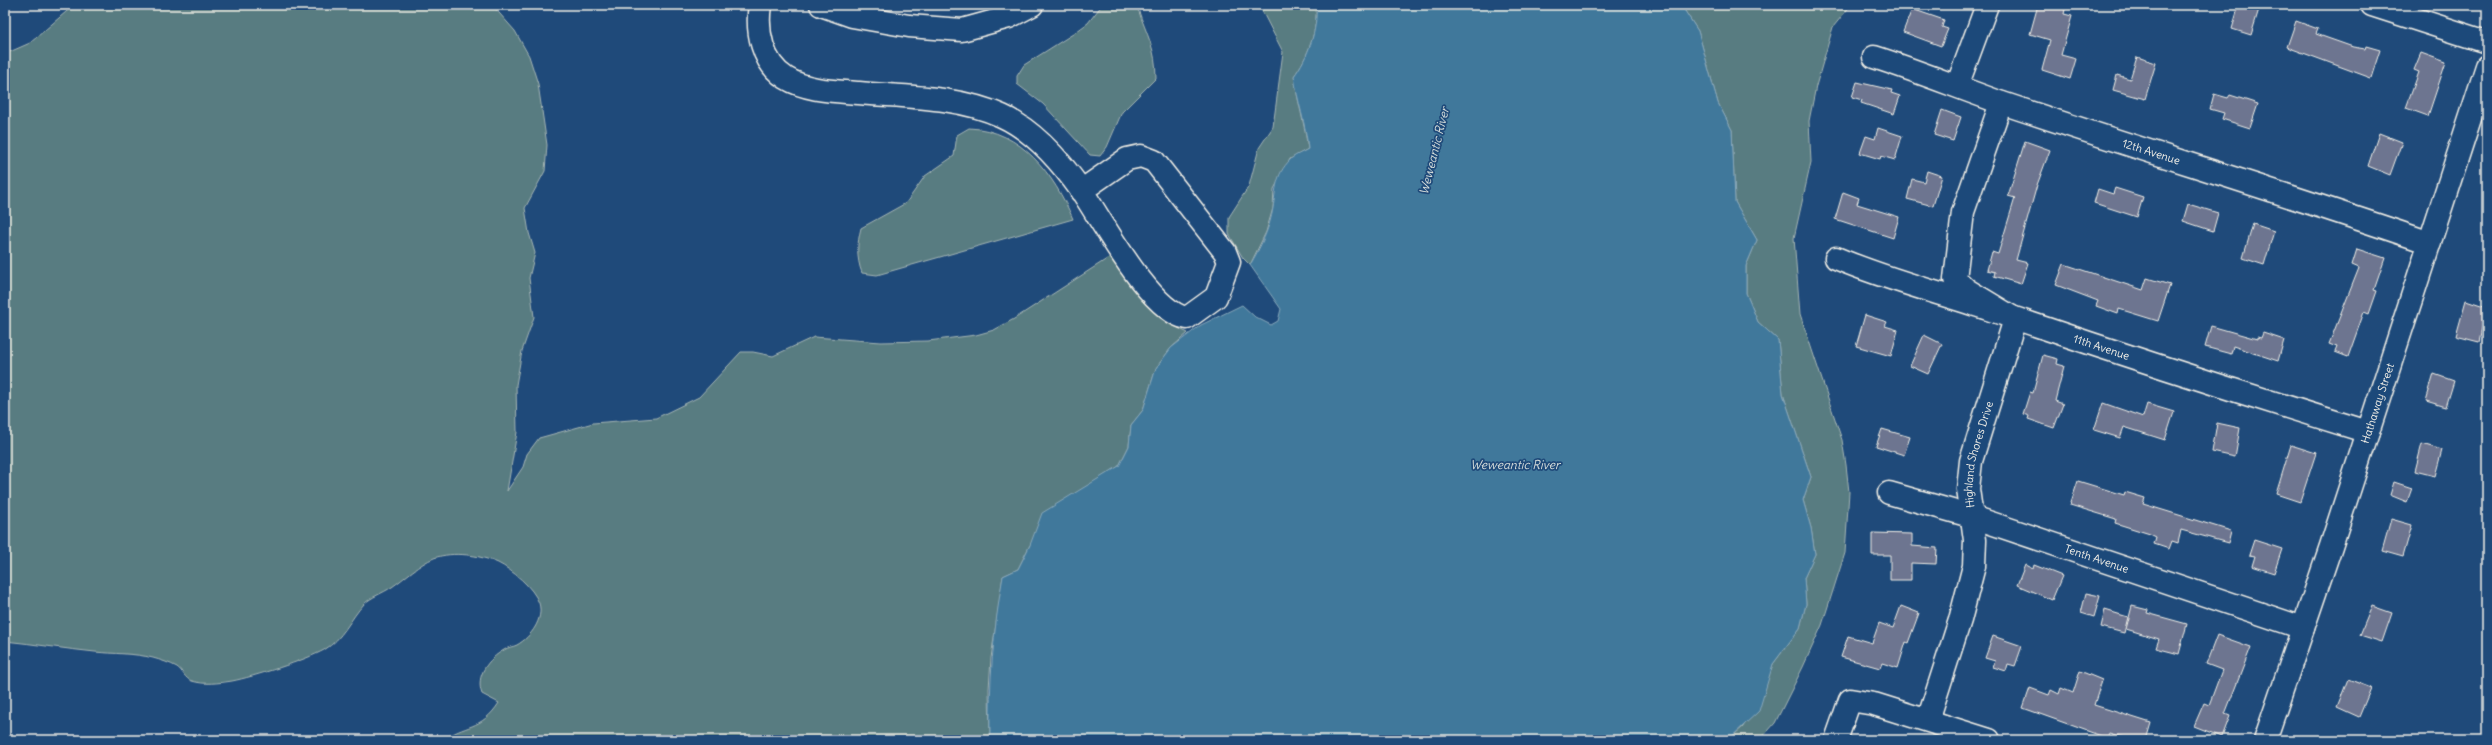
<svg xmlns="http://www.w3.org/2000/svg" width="2492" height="745" font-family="Delius,sans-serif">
<rect width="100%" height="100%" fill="#1f4a7a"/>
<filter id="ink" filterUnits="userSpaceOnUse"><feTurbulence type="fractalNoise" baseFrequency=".025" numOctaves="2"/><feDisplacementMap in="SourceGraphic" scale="8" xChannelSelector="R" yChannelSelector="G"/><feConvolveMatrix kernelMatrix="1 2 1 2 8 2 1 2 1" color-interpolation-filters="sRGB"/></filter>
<g filter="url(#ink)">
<g fill="#587b81" stroke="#a6b6b4">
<path d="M74,5H492L515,31L529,56L538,84L547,145L545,171L525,208L529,233L535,253L529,278L534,317L522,351L516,385L517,432L507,491L523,467L527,454L539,438L593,423L656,418L699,397L741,352H753L773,356L814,337L881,342L928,341L976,335L994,330L1014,319L1110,257C1132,287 1153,317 1188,333L1171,348L1156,368L1143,410L1131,425L1129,446L1119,466L1080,491L1030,545L1018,569L1003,576L991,658L989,689L990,740H443C464,724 481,731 499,703L482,694C475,676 488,659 504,650C508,647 513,647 517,645C531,637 544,619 539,603C533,587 512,570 498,563C480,555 453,551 434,558C419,564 405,578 392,587C383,593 371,597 364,604C350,619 343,639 324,650C306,660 253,677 232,681C219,683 204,685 192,681C185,679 182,670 177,667C170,663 160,660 153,658C134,653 114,654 95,652C65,649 35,644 5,641V54L30,43Z"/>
<path d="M1102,5H1140L1138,9C1147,36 1156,48 1156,78L1122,112L1107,147L1100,156L1090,155L1043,104L1017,84V76L1024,65L1073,34L1088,23Z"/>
<path d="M1259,5H1316C1318,30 1308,57 1294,76C1297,101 1305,124 1308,149L1290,159L1274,189L1273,208L1266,232L1250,265L1243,258L1229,234V217L1249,186L1259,148L1273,127L1283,52Z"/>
<path d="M1681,5H1851L1833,27L1816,86L1809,121L1811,162L1794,238L1800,314L1842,440L1846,465L1849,492L1845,553L1822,625L1803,667L1775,723L1760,740H1728L1743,727L1765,686L1773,664L1800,628L1806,604L1804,578L1815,554L1811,528L1803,500L1811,477L1783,394L1778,340L1758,322L1746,293V266L1757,240L1735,202L1732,130L1718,103L1698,31Z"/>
<path d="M969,128C1022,130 1054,175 1073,219L877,275L862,273C856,257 857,244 861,228L906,203L925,176L954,156L957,135Z"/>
</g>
<path fill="#40789b" stroke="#88a8ba" d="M1316,5H1681L1698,31L1718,103L1732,130L1735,202L1757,240L1746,266V293L1758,322L1778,340L1783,394L1811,477L1803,500L1811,528L1815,554L1804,578L1806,604L1800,628L1773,664L1759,711L1728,740H990C989,684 993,631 1003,576L1018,569L1030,545L1042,513L1119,466L1129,446L1131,425L1143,410L1156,368L1171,348L1201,325L1242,305L1255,317L1271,325L1278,321L1281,309L1250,265C1260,248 1270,228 1273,208C1276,190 1275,175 1290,160C1294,155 1302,153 1308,149C1306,124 1297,101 1294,76C1308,57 1318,30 1316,5Z"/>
<g fill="#6d7490" stroke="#f4f1e8">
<path d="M2038,5H2066L2064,14L2072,16L2061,55L2076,59L2070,79L2042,70L2050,40L2030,34Z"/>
<path d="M2239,5L2259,9L2251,35L2232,29Z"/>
<path d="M1912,9L1944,20L1942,27L1948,29L1941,46L1903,32Z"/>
<path d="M2296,21L2318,29L2316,34L2353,47L2365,49L2366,46L2380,50L2371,78L2287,47Z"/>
<path d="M2421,53L2446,62L2428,116L2406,108L2419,72L2414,70Z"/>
<path d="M2137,57L2156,63L2145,99L2113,90L2117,75L2130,79Z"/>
<path d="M1857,82L1892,90L1891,93L1900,96L1894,114L1861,103L1862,100L1852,97Z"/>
<path d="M2214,94L2228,98L2230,95L2258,104L2250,128L2222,119L2224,113L2210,109Z"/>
<path d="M1942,110L1961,117L1953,141L1934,135Z"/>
<path d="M1878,128L1902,136L1895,160L1881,156L1880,159L1860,153L1866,136L1875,139Z"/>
<path d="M2379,133L2402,142L2390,175L2368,166Z"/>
<path d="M2025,141L2050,150L2037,185L2016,260L2028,263L2021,284L1994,276L1995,272L1987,270L1992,252L1998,254L2015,198L2008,196Z"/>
<path d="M1927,171L1942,176L1933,206L1907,199L1912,179L1924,182Z"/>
<path d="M2115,188L2143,197L2137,217L2094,203L2098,189L2113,194Z"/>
<path d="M1843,192L1859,198L1857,204L1899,217L1893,238L1835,219Z"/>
<path d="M2188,204L2218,213L2213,231L2183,221Z"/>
<path d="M2253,224L2274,231L2264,265L2243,258Z"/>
<path d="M2357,249L2385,258L2374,290L2377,291L2369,314L2364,312L2348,357L2335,352L2337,347L2329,344L2359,268L2352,265Z"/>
<path d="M2064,264L2143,290L2147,278L2170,285L2158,321L2119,309L2118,314L2096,306L2098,301L2056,285Z"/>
<path d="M2466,300L2487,307L2479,342L2456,336Z"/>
<path d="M1865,315L1887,322L1885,326L1898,330L1891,356L1856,346Z"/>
<path d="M2211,326L2257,339V337L2261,338L2263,333L2284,340L2278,361L2233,346L2231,354L2205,347Z"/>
<path d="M1924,335L1942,344L1928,374L1910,366Z"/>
<path d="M2043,355L2058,359L2057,364L2064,366L2055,401L2063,404L2054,428L2028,419L2029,416L2023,414L2030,392L2033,393Z"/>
<path d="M2434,374L2454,381L2446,407L2426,401Z"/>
<path d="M2103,403L2143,417L2147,404L2174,412L2165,440L2124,427L2120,438L2094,430Z"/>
<path d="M2217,423L2240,428L2235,457L2212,452Z"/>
<path d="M1882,429L1910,437L1904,455L1876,446Z"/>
<path d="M2422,444L2442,450L2435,476L2415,471Z"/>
<path d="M2291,445L2316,453L2300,502L2276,494Z"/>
<path d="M2078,481L2124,495L2125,492L2145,498L2143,504L2231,531L2228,543L2181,530L2178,543L2172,541L2169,549L2154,544L2156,537L2150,534L2115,523L2116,519L2070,505Z"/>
<path d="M2394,482L2412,488L2407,502L2390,495Z"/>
<path d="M2391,519L2412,525L2403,557L2382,551Z"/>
<path d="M1872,533L1912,534V546L1937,548L1936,564L1911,563V580H1890V555H1872Z"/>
<path d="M2254,540L2282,549L2274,573L2252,566L2255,556L2249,555Z"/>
<path d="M2025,565L2033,569L2034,565L2062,576L2052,600L2017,585Z"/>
<path d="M2086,593L2100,596L2094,617L2081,613Z"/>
<path d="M1901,606L1919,613L1908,643L1906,642L1898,668L1882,663L1880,668L1841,657L1848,636L1872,643L1879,623L1893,628Z"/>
<path d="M2132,606L2148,610L2147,613L2187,624L2179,654L2156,648L2159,639L2126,629Z"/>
<path d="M2372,606L2392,613L2382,642L2360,635Z"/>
<path d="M2105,610L2128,617L2124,633L2101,627Z"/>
<path d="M2217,635L2251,647L2225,714L2230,716L2222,737L2194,726L2204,703L2209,705L2222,670L2206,664Z"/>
<path d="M1993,636L2022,646L2015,666L2008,664L2006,671L1993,667L1995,661L1985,658Z"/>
<path d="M2080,671L2102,680L2094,705L2151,723L2146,740H2132L2109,733L2107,738L2023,708L2030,688L2049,695L2051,690L2059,694L2061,688L2073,693Z"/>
<path d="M2348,679L2371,688L2359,717L2337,707Z"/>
</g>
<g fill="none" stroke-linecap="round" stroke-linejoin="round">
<g stroke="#f4f1e8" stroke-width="25">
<g id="minor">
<path d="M760,5C756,31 762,63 786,78C807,91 835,91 859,93C906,97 958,96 1002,116C1033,130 1061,162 1081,190C1102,220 1150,312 1187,318L1216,297L1229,262L1225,252L1154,161L1141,156L1127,159L1081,191"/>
<path d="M821,5L852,16L909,26L962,30L1009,17L1032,5"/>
<path d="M2372,5L2487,42"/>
<path id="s1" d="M1874,57C1918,71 1959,88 2002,103C2145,151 2288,194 2430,243"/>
<path d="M1957,86L1987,5"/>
<path id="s2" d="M1836,258C1885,279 1937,292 1988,309C2114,352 2241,393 2368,432"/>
<path id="s3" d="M1889,493L1970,516L2303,628"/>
<path id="s4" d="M1928,720L1960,620L1974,566L1975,540L1968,489L1971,461L2015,319L1967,290L1955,279L1963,212L2001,103"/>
<path d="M1836,740L1850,700L1874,704L1989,740"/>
<path id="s5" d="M2265,740L2331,546L2487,66"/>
</g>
</g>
<use href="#minor" stroke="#1f4a7a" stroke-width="22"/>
</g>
</g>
<g text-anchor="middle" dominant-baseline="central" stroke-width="3.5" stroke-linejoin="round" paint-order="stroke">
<g font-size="11" fill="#f4f1e8" stroke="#1f4a7a">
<text stroke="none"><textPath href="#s1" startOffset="293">12th Avenue</textPath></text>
<text stroke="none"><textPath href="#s2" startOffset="280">11th Avenue</textPath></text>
<text stroke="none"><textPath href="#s5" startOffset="355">Hathaway Street</textPath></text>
<text stroke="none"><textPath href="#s4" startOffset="274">Highland Shores Drive</textPath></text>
<text stroke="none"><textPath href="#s3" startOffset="218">Tenth Avenue</textPath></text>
</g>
<g font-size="12" font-style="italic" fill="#d9dfdc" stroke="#1f4a7a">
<text transform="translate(1434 151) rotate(-76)">Weweantic River</text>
<text x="1515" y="464">Weweantic River</text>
</g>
</g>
<rect width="2492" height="745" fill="none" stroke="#1f4a7a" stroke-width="20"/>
<rect x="10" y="10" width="2472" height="725" fill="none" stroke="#f4f1e8" stroke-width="1.5" filter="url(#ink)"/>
</svg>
